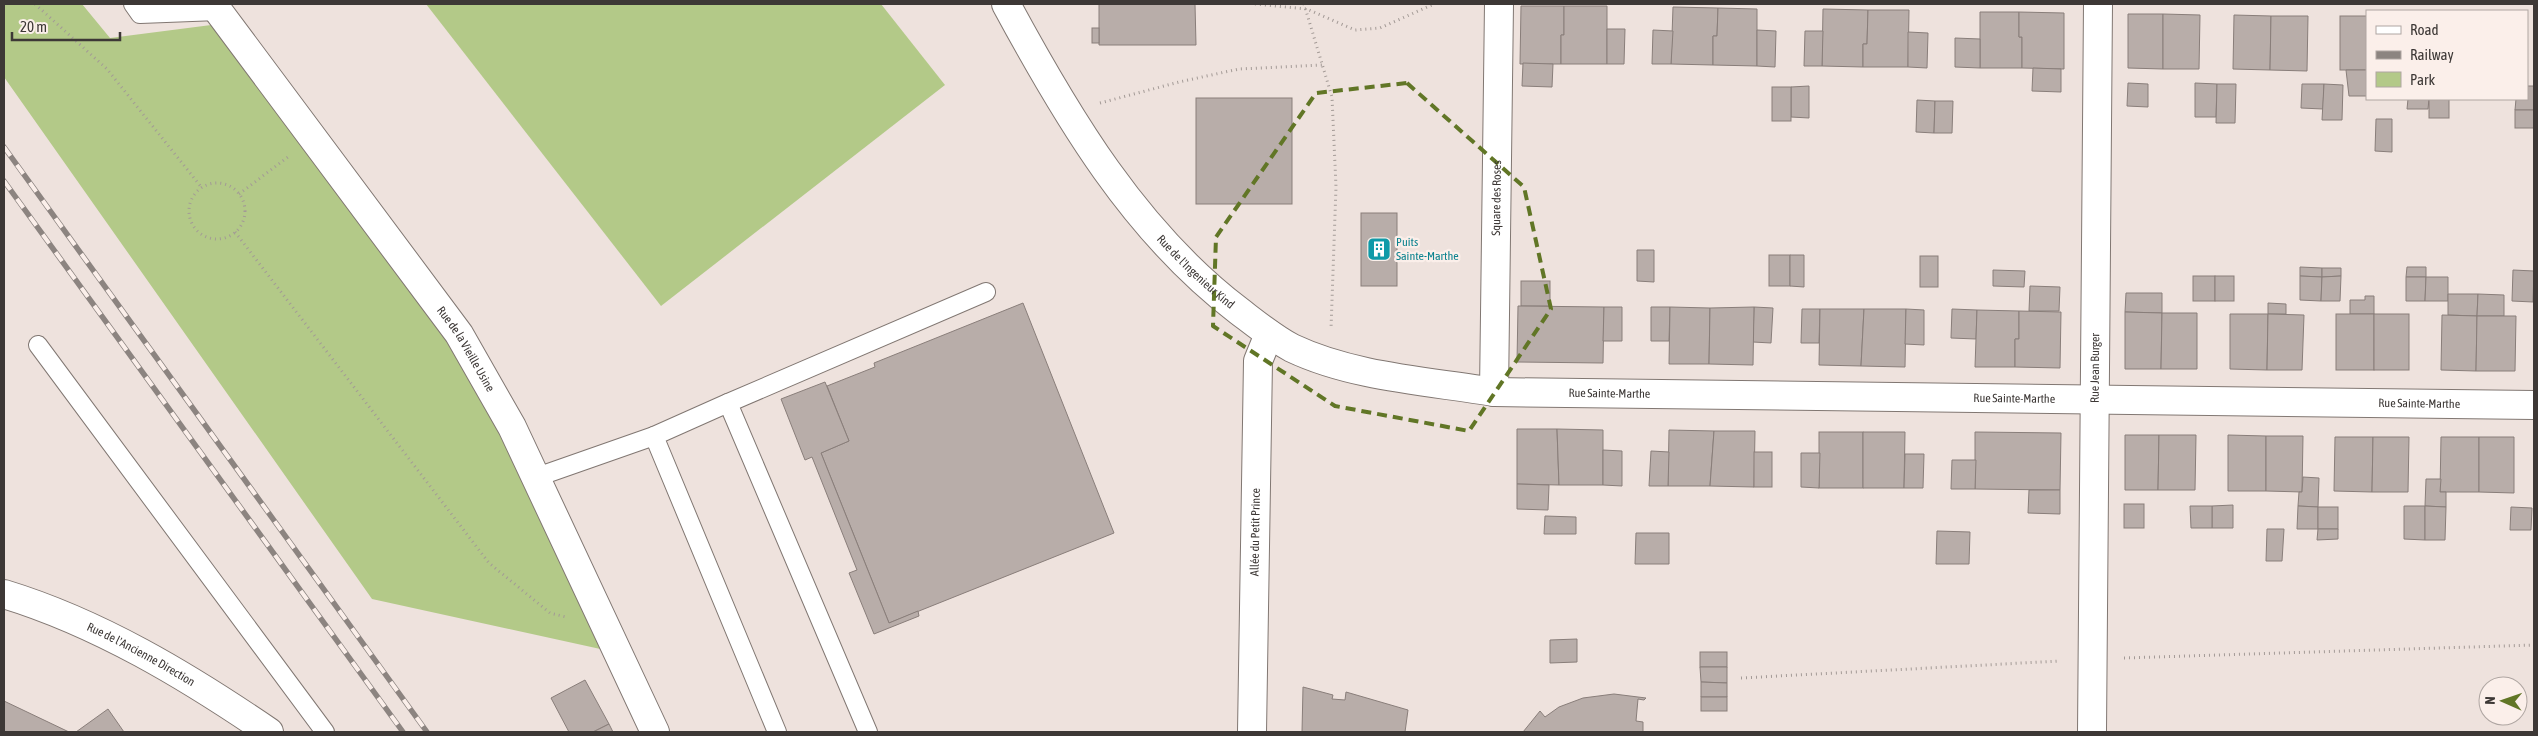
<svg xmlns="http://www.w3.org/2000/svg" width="2538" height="736" font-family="'Asap Condensed',sans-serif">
<rect width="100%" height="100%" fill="#eee2dd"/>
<g fill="#b3c988">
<path d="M4,4H82L110,38L219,24L449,329L614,652L372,599L4,77Z"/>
<path d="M426,4H881L945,85L661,306Z"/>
</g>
<g fill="#b8ada9" stroke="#897e7a">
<path d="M1099,4H1195L1196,45H1099Z"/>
<path d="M1521,6H1564V35H1561V64H1520Z"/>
<path d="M1564,6H1607V64H1561V35H1564Z"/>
<path d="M1673,7L1718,8L1717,36H1713V65L1671,64Z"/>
<path d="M1718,8L1757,9V66L1713,65V36H1717Z"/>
<path d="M1823,9L1868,10L1867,44H1863V67L1822,66Z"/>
<path d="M1868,10H1909L1908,67H1863V44H1867Z"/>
<path d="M1980,12H2019V37H2022V68H1980Z"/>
<path d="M2019,12L2064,13V69L2022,68V37H2019Z"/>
<path d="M2128,14H2163V69L2128,68Z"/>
<path d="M2163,14L2200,15L2199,69H2163Z"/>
<path d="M2234,15L2271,16L2270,70L2233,69Z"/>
<path d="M2271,16H2308L2307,71L2270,70Z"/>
<rect x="2340" y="16" width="27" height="54"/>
<rect x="1092" y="28" width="7" height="15"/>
<path d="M1607,29H1625L1624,64H1607Z"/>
<path d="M1653,30L1673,31L1671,64H1652Z"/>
<path d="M1757,30L1776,31L1775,67L1757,66Z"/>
<path d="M1805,31H1823L1822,66H1804Z"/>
<path d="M1908,32L1928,33L1927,68L1908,67Z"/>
<path d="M1955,38L1980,39V68L1955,67Z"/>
<path d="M1523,63L1553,64L1552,87L1522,86Z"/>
<path d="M2033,68L2061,69V92L2032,91Z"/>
<path d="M2346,70H2367V96H2349Z"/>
<path d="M2128,83L2148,84V107L2127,106Z"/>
<path d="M2195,83L2217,84L2216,117H2195Z"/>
<path d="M2217,84H2236L2235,123H2216Z"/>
<path d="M2302,84H2324L2323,109L2301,108Z"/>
<path d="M2324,84L2343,85L2342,120H2322Z"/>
<path d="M1809,86V118L1791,117V87Z"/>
<path d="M2527,86H2534V110H2515L2516,99H2527Z"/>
<rect x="1772" y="87" width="19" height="34"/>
<rect x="1196" y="98" width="96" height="106"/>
<path d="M2408,99H2429L2428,109H2407Z"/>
<rect x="2429" y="99" width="20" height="19"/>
<path d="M1917,100L1935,101L1934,133L1916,132Z"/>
<path d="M1935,101H1953L1952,133H1934Z"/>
<rect x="2515" y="110" width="19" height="18"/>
<path d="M2376,119H2392V152L2375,151Z"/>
<rect x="1361" y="213" width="36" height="73"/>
<path d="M1637,250H1654V282L1637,281Z"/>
<rect x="1769" y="255" width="21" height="31"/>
<path d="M1790,255H1804V287L1790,286Z"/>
<rect x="1920" y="256" width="18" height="31"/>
<path d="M2300,267L2322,268V277L2300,276Z"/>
<path d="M2407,267H2426V277H2406Z"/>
<path d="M2322,268H2341V276L2322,277Z"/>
<path d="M1993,270L2025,271L2024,287L1993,286Z"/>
<path d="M2513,270L2534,271L2533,302L2512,301Z"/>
<rect x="2193" y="276" width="22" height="25"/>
<rect x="2215" y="276" width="19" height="25"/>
<path d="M2300,276L2322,277L2321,301L2300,300Z"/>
<path d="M2341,276L2340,301H2321L2322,277Z"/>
<path d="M2406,277H2426L2425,301H2406Z"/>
<path d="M2426,277H2448V301H2425Z"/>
<rect x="1521" y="281" width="29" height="25"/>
<path d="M2030,286L2060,287L2059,311H2029Z"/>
<path d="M2126,293H2162V313L2125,312Z"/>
<path d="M2448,294H2478L2477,316L2448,315Z"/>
<path d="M2478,294L2504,295V316H2477Z"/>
<path d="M2365,296H2374V314H2350V300H2365Z"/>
<path d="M1023,303L1114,533L889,623L821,453L849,441L827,386L875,367L874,363Z"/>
<path d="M2268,303L2286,304V314H2268Z"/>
<path d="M1518,306L1604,307L1603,363L1517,362Z"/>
<path d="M1604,307H1622V341H1603Z"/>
<path d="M1651,307H1670L1669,341H1651Z"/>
<path d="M1670,307L1710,308L1709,364H1669Z"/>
<path d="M1754,307L1773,308L1771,343L1753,342Z"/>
<path d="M1754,307L1753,365L1709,364L1710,308Z"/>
<path d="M1802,309H1820L1819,343H1801Z"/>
<path d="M1820,309H1864L1861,366L1819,365Z"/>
<path d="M1864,309H1906L1905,367L1861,366Z"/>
<path d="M1906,309L1924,310V345L1905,344Z"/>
<path d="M1952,309L1977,310L1976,339L1951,338Z"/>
<path d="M1977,310L2019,311V339H2015V367H1975Z"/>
<path d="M2019,311L2061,312L2060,368L2015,367V339H2019Z"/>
<path d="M2125,312L2162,313L2161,369H2125Z"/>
<path d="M2162,313H2197V369H2161Z"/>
<path d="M2230,314H2268L2267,370L2230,369Z"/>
<path d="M2268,314L2304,315L2302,370H2267Z"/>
<rect x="2336" y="314" width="38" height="56"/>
<rect x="2374" y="314" width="35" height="56"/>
<path d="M2442,315L2477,316L2476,371L2441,370Z"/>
<path d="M2477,316H2516L2515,371H2476Z"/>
<path d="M825,382L849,441L821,453L889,623L918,611L919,616L874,634L849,573L857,570L812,457L805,460L781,399Z"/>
<path d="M1517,429H1557L1559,485L1517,484Z"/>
<path d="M1557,429L1603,430V485H1559Z"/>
<path d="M1669,430L1714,431L1710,486H1668Z"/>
<path d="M1714,431H1755L1754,487L1710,486Z"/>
<rect x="1819" y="432" width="44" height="56"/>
<path d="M1863,432H1905L1904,488H1863Z"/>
<path d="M1975,432L2061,433L2060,490L1975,489Z"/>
<path d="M2125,435H2159L2158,490H2125Z"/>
<path d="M2159,435H2196L2195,490H2158Z"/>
<path d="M2228,435L2266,436V491H2228Z"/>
<path d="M2266,436H2303L2302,492L2266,491Z"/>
<path d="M2335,437H2373L2372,492L2334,491Z"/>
<path d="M2373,437H2409L2408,492H2372Z"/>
<path d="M2441,437H2479V492H2440Z"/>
<path d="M2479,437H2514V493L2479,492Z"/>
<path d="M1603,450L1622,451V486L1603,485Z"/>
<path d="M1651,451L1669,452L1668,486H1649Z"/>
<rect x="1754" y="452" width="18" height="35"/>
<path d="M1801,453H1820L1819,488L1801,487Z"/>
<path d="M1905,454H1924L1923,488H1904Z"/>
<path d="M1952,460H1976L1975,489H1951Z"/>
<path d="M2303,477L2319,478L2318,507L2298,506L2299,492H2302Z"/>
<path d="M2426,479H2441L2440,492H2446V507L2425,506Z"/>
<path d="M1517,484L1549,485L1548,510L1517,509Z"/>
<path d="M2029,490H2060V514L2028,513Z"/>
<rect x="2124" y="504" width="20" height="24"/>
<path d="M2233,505V528H2212V506Z"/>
<path d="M2190,506H2212V528H2191Z"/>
<path d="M2298,506L2318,507V529H2297Z"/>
<path d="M2404,506H2425V540L2404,539Z"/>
<path d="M2425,506L2446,507L2445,540H2425Z"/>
<rect x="2318" y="507" width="20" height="22"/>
<path d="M2511,507L2532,508L2531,530H2510Z"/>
<path d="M1545,516L1576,517V534H1544Z"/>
<path d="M2267,529H2284L2282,561H2266Z"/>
<path d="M2318,529H2338V539L2317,540Z"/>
<path d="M1937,531L1970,532L1969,564H1936Z"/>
<path d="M1636,533H1669V564H1635Z"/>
<path d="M1577,639V662L1550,663V640Z"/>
<rect x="1700" y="652" width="27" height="15"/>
<path d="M1700,667H1727V683L1701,682Z"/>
<path d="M585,680L609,724L593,732H569L551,698Z"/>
<path d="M1701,682L1727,683V697H1701Z"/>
<path d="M1303,687L1333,695L1332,699L1345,700L1346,692L1408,710L1405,732H1302Z"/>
<path d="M1614,694L1646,698L1644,700L1638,699L1636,721L1643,722V732H1523L1540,711L1545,717L1559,707L1583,698Z"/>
<rect x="1701" y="697" width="26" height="14"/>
<path d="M4,701L69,732H4Z"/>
<path d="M108,709L124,732H76Z"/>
<path d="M609,724L613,732H593Z"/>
</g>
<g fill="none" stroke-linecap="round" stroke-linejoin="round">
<g stroke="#817772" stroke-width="20">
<g id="service">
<path d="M133,4L140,14L218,11"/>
<path d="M38,345L325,732"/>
<path d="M728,403L986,292"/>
<path d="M537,477L654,436"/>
<path d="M777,732L654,436L728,403L868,732"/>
</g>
</g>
<g stroke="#817772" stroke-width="30">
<g id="minor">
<path id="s1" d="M213,4L459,334L512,427L655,732"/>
<path id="s2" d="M1006,4C1067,117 1135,232 1239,311C1256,324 1273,338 1292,348C1353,377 1428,381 1494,392L2534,405"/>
<path id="s3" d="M1494,392L1499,4"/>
<path id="s4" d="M4,594C99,623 187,676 269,732"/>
<path id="s5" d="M1252,732L1258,361L1269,334"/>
<path id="s6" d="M2092,732L2098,4"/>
</g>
</g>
<g stroke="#a39a96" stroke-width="3" stroke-dasharray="1 4" stroke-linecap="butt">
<path d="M35,4L107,69L202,188"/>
<path d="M1255,4L1307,9L1355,30L1380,28L1434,4"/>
<path d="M1304,4L1332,97L1336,187L1331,329"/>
<path d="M1100,103L1179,82L1239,69L1322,65"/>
<circle cx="217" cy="211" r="28"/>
<path d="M239,194L288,157"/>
<path d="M235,232L489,563L550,613L566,617"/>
<path d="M2124,658L2534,645"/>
<path d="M1741,678L2060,661"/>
</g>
<use href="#service" stroke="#fff" stroke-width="18"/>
<use href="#minor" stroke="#fff" stroke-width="28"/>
<g stroke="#8c8480" stroke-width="5.5">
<g id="rail">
<path d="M4,147L427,732"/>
<path d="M4,181L403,732"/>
</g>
</g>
<use href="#rail" stroke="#fbefea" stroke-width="4" stroke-dasharray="11" stroke-linecap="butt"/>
</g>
<path fill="none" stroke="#617626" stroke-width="4" stroke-dasharray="10 6" stroke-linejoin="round" d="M1407,83L1524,187L1551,309L1469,431L1335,406L1213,326L1216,237L1316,93Z"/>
<defs>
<g id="building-square" transform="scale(1.25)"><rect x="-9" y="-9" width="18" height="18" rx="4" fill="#0f9aa8" stroke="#fbefea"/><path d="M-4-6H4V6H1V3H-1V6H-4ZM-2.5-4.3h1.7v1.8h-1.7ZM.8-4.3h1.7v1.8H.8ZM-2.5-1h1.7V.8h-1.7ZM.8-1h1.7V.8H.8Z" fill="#fff"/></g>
</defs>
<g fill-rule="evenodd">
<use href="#building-square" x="1379" y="249"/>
</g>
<g text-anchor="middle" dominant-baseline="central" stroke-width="4.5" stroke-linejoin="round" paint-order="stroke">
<g font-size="12" fill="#3d3836" stroke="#fbefea">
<text stroke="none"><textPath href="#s3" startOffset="194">Square des Roses</textPath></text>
<text stroke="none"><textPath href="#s2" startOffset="330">Rue de l'Ingenieur Kind</textPath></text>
<text stroke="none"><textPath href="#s1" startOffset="428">Rue de la Vieille Usine</textPath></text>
<text stroke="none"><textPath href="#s6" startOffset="364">Rue Jean Burger</textPath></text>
<text stroke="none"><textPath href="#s2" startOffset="776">Rue Sainte-Marthe</textPath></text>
<text stroke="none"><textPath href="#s2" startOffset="1181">Rue Sainte-Marthe</textPath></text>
<text stroke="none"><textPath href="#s2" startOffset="1586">Rue Sainte-Marthe</textPath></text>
<text stroke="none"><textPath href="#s5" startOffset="200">Allée du Petit Prince</textPath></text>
<text stroke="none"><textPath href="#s4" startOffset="150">Rue de l'Ancienne Direction</textPath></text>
</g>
<g font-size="12" fill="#0d838f" stroke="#fbefea" text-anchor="start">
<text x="1396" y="242">Puits<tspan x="1396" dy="14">Sainte-Marthe</tspan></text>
</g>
</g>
<rect width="2538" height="736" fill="none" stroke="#3d3836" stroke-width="10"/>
<rect x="2366" y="10" width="162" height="90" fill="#fbefea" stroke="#afa6a2"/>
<rect x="2376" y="26" width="25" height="8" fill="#ffffff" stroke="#afa6a2"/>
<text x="2410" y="35" font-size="15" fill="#3d3836">Road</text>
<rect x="2376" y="51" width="25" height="8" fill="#8c8480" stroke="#afa6a2"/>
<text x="2410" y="60" font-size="15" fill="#3d3836">Railway</text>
<rect x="2376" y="72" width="25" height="15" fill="#b3c988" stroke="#afa6a2"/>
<text x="2410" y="85" font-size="15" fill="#3d3836">Park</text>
<g transform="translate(2503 701) rotate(272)"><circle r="24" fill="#fbefea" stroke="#afa6a2"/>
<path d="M0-4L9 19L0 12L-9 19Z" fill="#617626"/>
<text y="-8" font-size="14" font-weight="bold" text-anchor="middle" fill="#3d3836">N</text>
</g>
<path d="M12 32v8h108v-8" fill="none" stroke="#3d3836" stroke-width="2.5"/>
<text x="20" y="32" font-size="15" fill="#3d3836" stroke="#fbefea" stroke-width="4" paint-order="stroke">20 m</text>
</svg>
